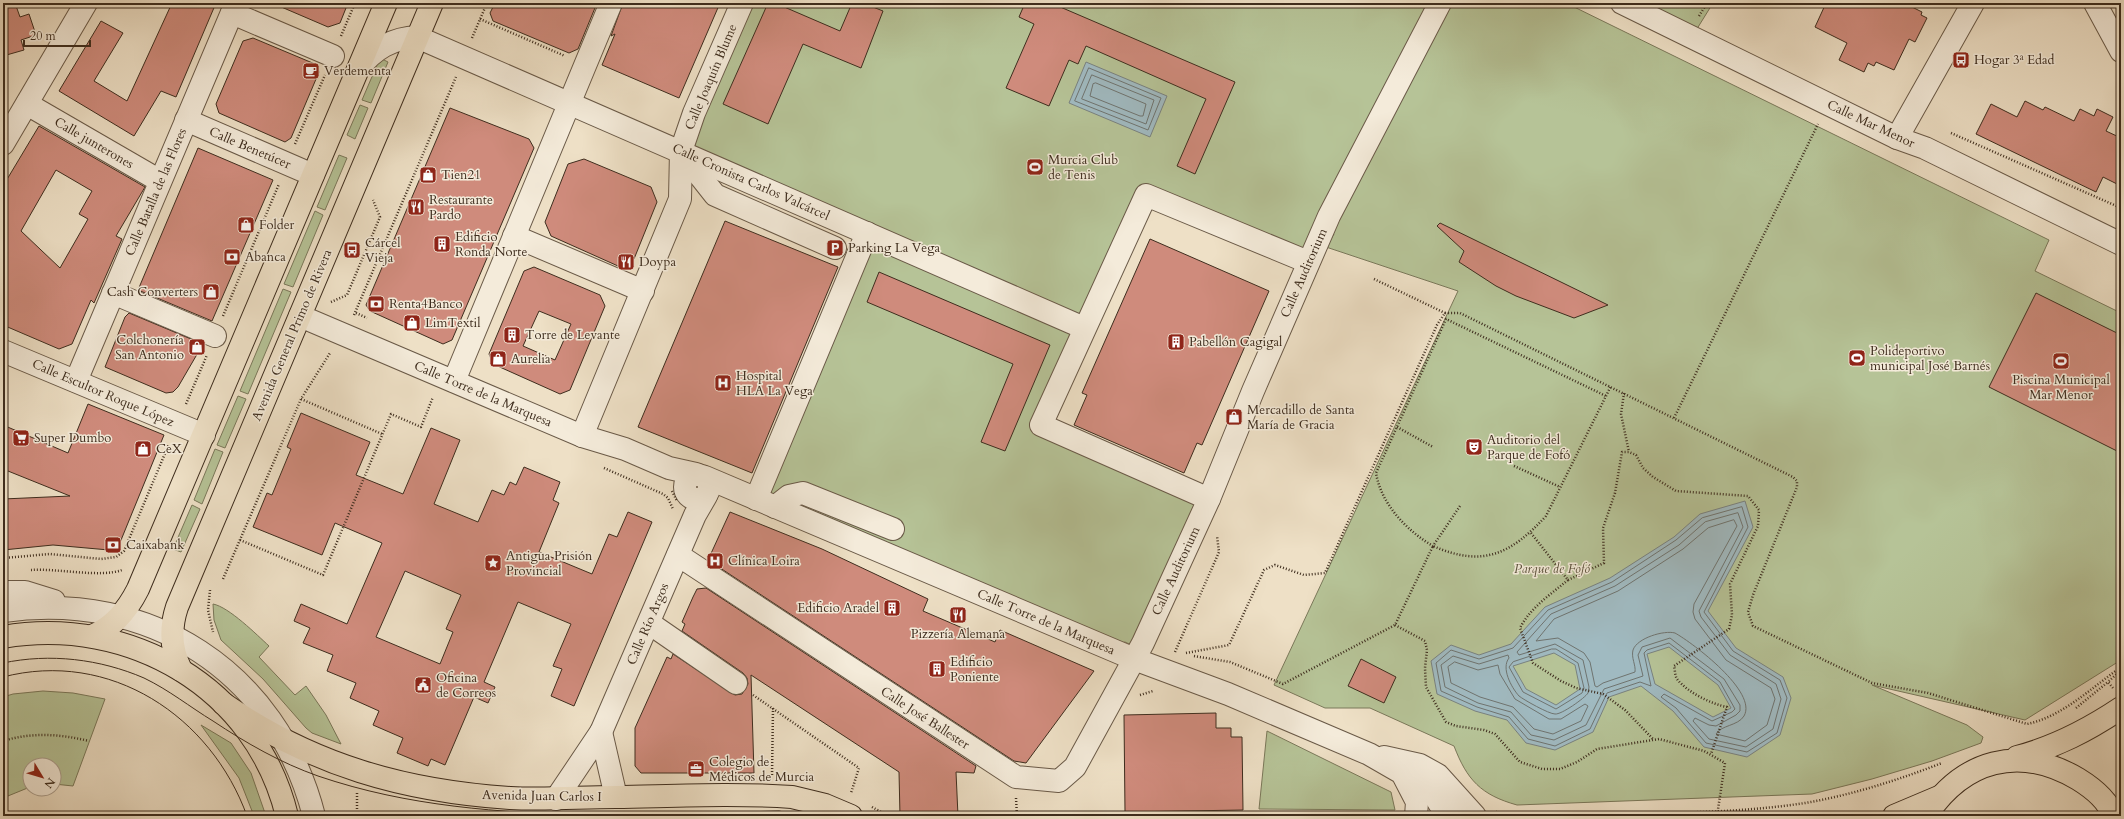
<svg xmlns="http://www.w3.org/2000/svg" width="2124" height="819" font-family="Cardo,serif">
<rect width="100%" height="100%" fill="#eee0c6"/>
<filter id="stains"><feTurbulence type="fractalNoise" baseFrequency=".005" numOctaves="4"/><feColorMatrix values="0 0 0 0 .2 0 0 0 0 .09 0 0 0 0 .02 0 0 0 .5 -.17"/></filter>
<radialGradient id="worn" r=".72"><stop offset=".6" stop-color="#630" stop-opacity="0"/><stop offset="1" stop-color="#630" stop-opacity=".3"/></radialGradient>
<g fill="#b6c397" stroke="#7a785a">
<path d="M742,3H1566L2049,240L2035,271L2121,313V660L2025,720L1872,685L1967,725L1983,737L1981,743L1932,761L1872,779L1812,794L1517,805C1481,795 1467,780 1454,746L1370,708H1325L1274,685L1458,291L1326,247L1334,234L1312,253L1146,195L1041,425L1209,499L1140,649L1125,642L1105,647L756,499L867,233L681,151Z"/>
<path d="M1639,3H1713L1695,32Z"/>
<path d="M380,58L388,62L371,103L362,100Z"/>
<path d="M360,105L368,108L355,139L347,135Z"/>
<path d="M339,155L347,158L325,210L317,207Z"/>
<path d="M315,211L323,215L293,287L284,284Z"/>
<path d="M283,289L291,292L248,394L240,391Z"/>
<path d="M238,396L246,399L225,448L217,445Z"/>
<path d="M215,449L223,452L202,504L194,500Z"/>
<path d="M192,505L200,509L181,552L173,549Z"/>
<path d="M213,604C229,607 257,635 269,646L259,657L295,695L306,686L326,715L341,744L312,733L306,728L263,679L221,640L214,620Z"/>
<path d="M43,691L73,693L105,699L73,786L54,784V765H30V787L3,798V697L13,694Z"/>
<path d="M201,725L231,743L251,773L266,816H254L239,778Z"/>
<path d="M1267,731L1391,792L1395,810L1259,809Z"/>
</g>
<g fill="#a0bac1" stroke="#798280" fill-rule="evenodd">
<path d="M1086,62L1167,96L1150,137L1069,103Z"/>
<path d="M1745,501L1753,527L1708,611L1736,648L1783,677L1791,698L1780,735L1747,757L1704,747L1673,711L1641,686L1609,697L1593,732L1555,750L1526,743L1507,720L1475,711L1437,694L1431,661L1451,645L1479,655L1511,644L1545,607L1610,578L1674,537L1700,514ZM1669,647L1718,685L1731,708L1713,717L1655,684L1647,654ZM1554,653L1575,665L1580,689L1556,705L1526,689L1513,666Z"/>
</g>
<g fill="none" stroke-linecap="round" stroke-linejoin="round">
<g stroke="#6f7470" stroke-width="1">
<path d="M1089,68L1161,98L1148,130L1075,101Z"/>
<path d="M1092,75L1154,100L1146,124L1082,99Z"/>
<path d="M1096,83L1146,104L1143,116H1140L1090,96L1093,84Z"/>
<path d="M1742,507L1748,527L1704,612L1733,651L1780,680L1787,698L1777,733L1747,752L1706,743L1676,708L1661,697L1664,694L1712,721L1732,712L1735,709L1720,682L1669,643L1647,650L1644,653L1651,686L1640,682L1607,693L1590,729L1555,746L1528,739L1509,717L1477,707L1441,691L1436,663L1451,650L1479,659L1513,648L1548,610L1612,582L1676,540L1702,518Z"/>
<path d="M1738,513L1743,527L1699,611L1701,617L1730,655L1776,684L1781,699L1773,729L1746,747L1709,739L1693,721L1695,718L1709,725L1716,726L1736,715L1740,711V705L1724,679L1670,638L1642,647L1638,655L1643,676L1604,689L1586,725L1554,740L1531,735L1511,712L1478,703L1445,687L1441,665L1453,656L1479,664L1508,655L1509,658C1501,668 1511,687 1519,696C1524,700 1549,714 1555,714C1561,715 1585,698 1588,693L1589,687L1583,660L1555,644L1519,655L1517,652L1551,614L1615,586L1679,545L1705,522Z"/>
<path d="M1734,520L1737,526L1694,604L1693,612L1695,619L1726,660L1771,688L1775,699L1767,725L1745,741L1716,734C1721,725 1738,726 1744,716C1758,692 1693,643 1675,633C1664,630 1637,638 1633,650C1631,658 1636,665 1635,672L1603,683L1597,687L1595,686L1590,662L1584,653L1558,638L1536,641L1554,619L1618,591L1683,549L1708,528Z"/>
<path d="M1552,649H1556L1578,663L1584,688L1582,693L1556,709L1523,692L1509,667L1513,662Z"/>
<path d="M1455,662L1478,670L1498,665L1500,674L1515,699L1549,719H1561L1585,704L1588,706L1581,721L1553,734L1534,729L1513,707L1480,697L1451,683L1448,667Z"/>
</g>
</g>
<g fill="#cf8b7c" stroke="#3e2d1e" fill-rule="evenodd">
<path d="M3,3H15L20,17L29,14L36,35L21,40L24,50L3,56Z"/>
<path d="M172,3H216L176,97L161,91L134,136L59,91L101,21L123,33L94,81L127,101Z"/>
<path d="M272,3H348L340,23L328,27Z"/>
<path d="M495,3H597L578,49L569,53L493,21L490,13Z"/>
<path d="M623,3H720L679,98L602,65L615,34L611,36Z"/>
<path d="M768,3H775L840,31L852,3H863L883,11L861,68L803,44L768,124L723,104Z"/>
<path d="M1025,3H1051L1235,82L1195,174L1177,166L1206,99L1086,46L1078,64L1069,60L1049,106L1006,88L1034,24L1019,17Z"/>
<path d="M1826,3H1904L1922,12L1921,15L1927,18L1915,42L1909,39L1894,70L1876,62L1874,66L1868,63L1864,72L1839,60L1847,43L1815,27Z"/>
<path d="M253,38L315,64L319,72L291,138L285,142L219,113L216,104L243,41Z"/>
<path d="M2025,101L2043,110L2045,107L2074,121L2080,109L2094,116L2097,109L2113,117L2106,131L2121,138V186L2103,177L2096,192L1976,134L1991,104L2017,117Z"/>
<path d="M450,108L529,139L534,148L452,340L443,344L370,311L366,305Z"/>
<path d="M39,126L145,187L116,236L122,239L94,303L91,300L72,344L59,349L3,325V186ZM56,170L92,191L79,214L88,219L60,268L21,231Z"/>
<path d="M198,148L273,180L212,321L138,290Z"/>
<path d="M584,159L651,187L657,202L634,259L618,266L551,236L545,222L568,164Z"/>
<path d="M725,221L838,267L752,473L638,427Z"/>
<path d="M1440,223L1608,305L1574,318L1516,296L1496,286L1459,262L1464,251L1437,226Z"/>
<path d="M1150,239L1269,291L1202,445L1197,443L1184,473L1074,425L1087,395L1082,393Z"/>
<path d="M534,267L600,295L605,306L570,390L560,394L493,364L489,354L524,271ZM539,311L571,324L555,360L523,346Z"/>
<path d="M879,272L1050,345L1005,451L981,442L1013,364L867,302Z"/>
<path d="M2036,293L2121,335V453L1989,387Z"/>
<path d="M129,313L203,344L178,387L173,392L166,393L105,367L125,317Z"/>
<path d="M88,404L164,435L119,545L109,550L53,545L3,550V499L70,496L3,469V425L68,453Z"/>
<path d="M301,413L370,442L356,475L403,494L431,428L460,440L434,504L478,522L492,490L504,495L510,482L516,485L524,467L560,482L553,500L559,503L539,552L592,574L609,534L617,537L628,512L652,522L574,706L551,696L562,669L553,666L571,624L518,602L484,682L495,687L488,703L474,697L445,765L431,759L428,766L397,753L403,738L373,725L379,711L350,698L356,683L327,671L333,655L303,643L310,628L294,621L301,604L347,624L382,543L335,523L322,555L253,527L267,493L272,495L291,449L287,447ZM405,571L461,595L446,629L453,632L440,664L376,637Z"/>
<path d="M730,512L822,549L928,599L923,611L995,642L1000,630L1094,671L1026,763L1014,761L708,560Z"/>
<path d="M706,588L976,766L974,773L956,772L958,816H900L899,772L751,675L754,773H641L635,766V728L667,657L671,659L673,654L735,695L742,694L748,684L747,678L743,673L682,631L685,624L682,622L693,597L697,589Z"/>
<path d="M1361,659L1396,677L1384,703L1348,686Z"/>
<path d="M1216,713V728H1231V737H1242L1243,810L1125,812L1124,715Z"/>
</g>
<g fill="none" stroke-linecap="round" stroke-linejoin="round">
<g stroke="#6a5a48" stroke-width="24">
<g id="minor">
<path d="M1622,3L1897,138L1925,148L2121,244"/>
<path d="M2095,3L2121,51"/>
<path d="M232,13L333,56"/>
<path d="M358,69C374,49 392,38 417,37L1084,328"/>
<path d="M27,104L160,181"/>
<path d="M186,120L313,175"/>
<path d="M1897,138L1973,3"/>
<path d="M3,144L86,3"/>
<path d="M681,152L715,195L835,248"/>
<path d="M514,236L643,291"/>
<path d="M113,293L215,336"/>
<path d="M300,316L582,436L625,449L669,468L696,474"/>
<path d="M3,351L204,435"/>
<path d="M76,381L236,3"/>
<path d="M454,381L611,3"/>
<path d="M582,436L680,199L681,151L694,113L742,3"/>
<circle cx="697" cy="487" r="12"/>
<path d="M705,477L1134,659L1228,694L1369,754L1402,773L1417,802L1416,816"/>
<path d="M756,499L867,233"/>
<path d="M1209,499L1041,425L1146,195L1308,262"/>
<path d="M775,507L789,496L803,493L893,529"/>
<path d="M678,555L1016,777L1059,781L1075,767L1143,643L1209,499L1253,391L1329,216L1440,3"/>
<path d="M3,592H25L54,601"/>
<path d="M3,611C149,590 277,671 314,816"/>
<path d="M649,623L736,683"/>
<path d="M601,732L695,515L706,496"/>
<path d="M1384,757L1420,765L1438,775L1475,816"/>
<path d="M1404,775L1434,795L1447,816"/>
<path d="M556,799L601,732L616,797"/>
</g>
</g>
<g stroke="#3e2d1e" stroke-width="24">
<g id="major">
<path d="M92,636C114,627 128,609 138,589L386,3"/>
<path d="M3,637C130,615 256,688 287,816"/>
<path d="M181,670C171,650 170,628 177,607L432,3"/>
<path d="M224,704C312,765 404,791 510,798C546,800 581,797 616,797C675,796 734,793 792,797L825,805L851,816"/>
<path d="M2017,757C2056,747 2088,730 2121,708"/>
<path d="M1894,816L1939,797"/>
<path d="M1926,816C1963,760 2019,744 2078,779C2091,787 2108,800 2113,816"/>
</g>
</g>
<g stroke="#3e2d1e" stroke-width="2.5" stroke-dasharray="1 2" stroke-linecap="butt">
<path d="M1699,16L1707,3"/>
<path d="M480,19L565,56"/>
<path d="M341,36L355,3"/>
<path d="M472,38L487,3"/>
<path d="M1951,133L2121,208"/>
<path d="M295,144L325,75"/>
<path d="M1374,279L1445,313"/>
<path d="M331,302L347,295L380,217L373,200"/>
<path d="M356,313L367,318"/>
<path d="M354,315L456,77"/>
<path d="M223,316L279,184"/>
<path d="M1624,393L1621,414L1629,452"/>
<path d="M301,399L382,434"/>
<path d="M186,404L207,355"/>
<path d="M1674,418L1818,124"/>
<path d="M1397,427L1433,447"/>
<path d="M1514,466L1560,487"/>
<path d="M604,468L663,494L668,498L673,509"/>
<path d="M672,491L677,501"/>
<path d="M1460,506L1433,546C1407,531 1381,504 1376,473L1446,319L1606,396"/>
<path d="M1531,533L1568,580C1551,594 1530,608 1520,628L1533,663L1561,681L1576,688L1603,694L1625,710L1654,740"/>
<path d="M240,540L323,575L391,414L421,427L433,397"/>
<path d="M3,558L50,554L101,559L116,557L124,551L169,444"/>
<path d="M31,570C57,568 100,578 122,570"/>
<path d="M223,579L301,399L330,353"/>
<path d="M1568,580L1604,563L1603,528L1615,493L1622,452H1629L1636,455L1643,468L1653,477L1676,491L1748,496L1759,510L1758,526L1730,584L1732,615L1729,629L1674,666C1675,670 1675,676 1677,679C1687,692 1711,704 1727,707L1711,754"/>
<path d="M210,590L208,610L213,632"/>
<path d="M1395,625L1425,641L1427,650L1425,668L1426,687L1446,722L1456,726L1484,730L1495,734L1520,762L1542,769H1560L1577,762L1597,749L1659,739L1704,751L1725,763L1717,816"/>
<path d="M1175,652L1219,552L1217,536"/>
<path d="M1186,653L1229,645L1264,570L1275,565L1304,575L1325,573L1437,325L1445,313H1460L1793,477L1797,481V487L1753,595L1748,612L1753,626L1872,683L1928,693L2027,724C2061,717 2089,690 2117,670L2121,677"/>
<path d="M1194,656L1230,662L1283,684L1395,625L1433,546C1483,568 1511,554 1546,516L1611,386"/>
<path d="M2113,688L2108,682L2121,670"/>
<path d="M753,695L859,768L851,793"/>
<path d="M1140,695L1153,691"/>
<path d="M2076,708L2108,682"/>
<path d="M3,741C32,732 60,734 89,741"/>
<path d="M772,775L773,708"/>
<path d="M357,793V816"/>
<path d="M1016,798L1017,816"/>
<path d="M872,807L888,816"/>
<path d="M1496,812L1520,813C1613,812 1714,817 1805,803C1852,795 1898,780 1942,763"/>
<path d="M1327,816L1395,815"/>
</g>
<use href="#minor" stroke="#f4ebda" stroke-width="22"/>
<use href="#major" stroke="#eee0c6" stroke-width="22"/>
<g stroke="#3e2d1e" stroke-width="1">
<path d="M3,663C50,653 100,659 144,678C169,690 190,707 213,721C246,743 281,763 318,776C409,807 498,812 593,816"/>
<path d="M3,677C110,649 211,716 247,816"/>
<path d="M594,816L779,811L806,816"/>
</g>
</g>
<defs>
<g id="bus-square" transform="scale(0.9)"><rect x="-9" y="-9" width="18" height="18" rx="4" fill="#8f2418" stroke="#f4ebda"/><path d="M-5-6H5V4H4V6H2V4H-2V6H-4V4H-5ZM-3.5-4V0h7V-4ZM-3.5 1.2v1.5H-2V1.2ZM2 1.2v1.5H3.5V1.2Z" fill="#fff"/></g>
<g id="cafe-square" transform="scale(0.9)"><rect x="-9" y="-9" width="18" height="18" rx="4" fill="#8f2418" stroke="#f4ebda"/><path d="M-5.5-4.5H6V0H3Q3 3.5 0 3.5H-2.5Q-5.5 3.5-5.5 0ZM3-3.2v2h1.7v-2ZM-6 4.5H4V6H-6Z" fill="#fff"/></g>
<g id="stadium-square" transform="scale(0.9)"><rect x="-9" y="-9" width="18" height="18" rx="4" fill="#8f2418" stroke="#f4ebda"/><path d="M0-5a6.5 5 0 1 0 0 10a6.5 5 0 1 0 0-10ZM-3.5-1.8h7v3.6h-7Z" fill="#fff"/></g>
<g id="shop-square" transform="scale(0.9)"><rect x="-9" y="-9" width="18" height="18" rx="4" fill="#8f2418" stroke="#f4ebda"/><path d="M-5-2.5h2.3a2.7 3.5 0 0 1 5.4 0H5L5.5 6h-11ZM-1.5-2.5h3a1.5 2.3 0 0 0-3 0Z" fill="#fff"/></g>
<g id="restaurant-square" transform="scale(0.9)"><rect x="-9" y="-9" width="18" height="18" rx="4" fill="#8f2418" stroke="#f4ebda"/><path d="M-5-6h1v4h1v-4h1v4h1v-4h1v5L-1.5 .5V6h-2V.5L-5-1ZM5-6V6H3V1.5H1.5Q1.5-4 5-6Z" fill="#fff"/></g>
<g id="building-square" transform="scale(0.9)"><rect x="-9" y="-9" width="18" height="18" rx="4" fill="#8f2418" stroke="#f4ebda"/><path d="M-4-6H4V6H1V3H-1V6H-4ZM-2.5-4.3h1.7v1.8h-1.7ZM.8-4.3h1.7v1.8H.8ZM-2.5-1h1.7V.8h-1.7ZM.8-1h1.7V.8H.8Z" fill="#fff"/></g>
<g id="parking-square" transform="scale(0.9)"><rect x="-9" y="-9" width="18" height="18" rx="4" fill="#8f2418" stroke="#f4ebda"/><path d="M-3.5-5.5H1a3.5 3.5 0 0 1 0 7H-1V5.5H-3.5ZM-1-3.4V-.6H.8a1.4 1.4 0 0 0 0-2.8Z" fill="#fff"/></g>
<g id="bank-square" transform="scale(0.9)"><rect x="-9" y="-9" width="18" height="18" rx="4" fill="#8f2418" stroke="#f4ebda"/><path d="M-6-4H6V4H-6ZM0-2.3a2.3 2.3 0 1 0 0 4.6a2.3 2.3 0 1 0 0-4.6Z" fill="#fff"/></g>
<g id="hospital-square" transform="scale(0.9)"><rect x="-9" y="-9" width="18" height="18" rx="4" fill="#8f2418" stroke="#f4ebda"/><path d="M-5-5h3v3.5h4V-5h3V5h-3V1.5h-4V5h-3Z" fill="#fff"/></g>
<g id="supermarket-square" transform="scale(0.9)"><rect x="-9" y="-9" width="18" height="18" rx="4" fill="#8f2418" stroke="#f4ebda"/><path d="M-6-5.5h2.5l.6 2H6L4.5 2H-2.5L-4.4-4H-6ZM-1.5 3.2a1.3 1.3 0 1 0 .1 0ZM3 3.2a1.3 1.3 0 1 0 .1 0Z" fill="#fff"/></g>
<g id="theatre-square" transform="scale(0.9)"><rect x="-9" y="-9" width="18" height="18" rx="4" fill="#8f2418" stroke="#f4ebda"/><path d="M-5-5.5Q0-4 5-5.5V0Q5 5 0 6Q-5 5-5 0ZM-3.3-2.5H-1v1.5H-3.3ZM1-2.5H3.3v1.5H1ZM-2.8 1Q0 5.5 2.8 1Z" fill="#fff"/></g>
<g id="sight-square" transform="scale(0.9)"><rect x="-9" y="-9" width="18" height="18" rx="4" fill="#8f2418" stroke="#f4ebda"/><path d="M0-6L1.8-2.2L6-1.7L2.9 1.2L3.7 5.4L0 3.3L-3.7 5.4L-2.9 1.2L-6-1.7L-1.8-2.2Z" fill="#fff"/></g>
<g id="civic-square" transform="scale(0.9)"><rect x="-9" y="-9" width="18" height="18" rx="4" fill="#8f2418" stroke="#f4ebda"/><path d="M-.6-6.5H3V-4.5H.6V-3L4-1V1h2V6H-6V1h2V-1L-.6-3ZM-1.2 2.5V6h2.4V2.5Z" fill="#fff"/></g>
<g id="office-square" transform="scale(0.9)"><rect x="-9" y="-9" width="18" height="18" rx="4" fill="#8f2418" stroke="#f4ebda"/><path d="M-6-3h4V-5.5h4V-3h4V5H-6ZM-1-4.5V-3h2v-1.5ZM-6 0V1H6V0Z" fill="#fff"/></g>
</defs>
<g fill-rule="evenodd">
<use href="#bus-square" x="1961" y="60"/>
<use href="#cafe-square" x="311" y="71"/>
<use href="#stadium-square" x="1035" y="167"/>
<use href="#shop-square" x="428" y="175"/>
<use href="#restaurant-square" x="416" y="207"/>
<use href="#shop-square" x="246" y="225"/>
<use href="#building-square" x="442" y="244"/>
<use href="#parking-square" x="835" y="248"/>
<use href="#bus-square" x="352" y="250"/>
<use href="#bank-square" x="232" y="257"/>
<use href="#restaurant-square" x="626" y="262"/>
<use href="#shop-square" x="211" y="292"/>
<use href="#bank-square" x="376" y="304"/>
<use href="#shop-square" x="412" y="323"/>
<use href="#building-square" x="512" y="335"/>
<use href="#building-square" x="1176" y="342"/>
<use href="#shop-square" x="197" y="347"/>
<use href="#stadium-square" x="1857" y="358"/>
<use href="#shop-square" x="498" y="359"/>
<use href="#stadium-square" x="2061" y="361"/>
<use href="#hospital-square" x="723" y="383"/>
<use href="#shop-square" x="1234" y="417"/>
<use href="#supermarket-square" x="21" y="438"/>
<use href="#theatre-square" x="1474" y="447"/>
<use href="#shop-square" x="143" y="449"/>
<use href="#bank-square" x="113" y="545"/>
<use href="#hospital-square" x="715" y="561"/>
<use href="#sight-square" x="493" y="563"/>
<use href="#building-square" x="892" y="608"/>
<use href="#restaurant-square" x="958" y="615"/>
<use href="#building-square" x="937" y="669"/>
<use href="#civic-square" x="423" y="685"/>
<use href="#office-square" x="696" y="769"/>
</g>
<g text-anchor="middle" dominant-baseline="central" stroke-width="3" stroke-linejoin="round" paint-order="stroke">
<g font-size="13" fill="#3e2d1e" stroke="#f4ebda" text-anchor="start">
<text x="1974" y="60">Hogar 3ª Edad</text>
<text x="324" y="71">Verdementa</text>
<text x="1048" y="160">Murcia Club<tspan x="1048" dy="15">de Tenis</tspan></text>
<text x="441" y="175">Tien21</text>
<text x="429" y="200">Restaurante<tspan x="429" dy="15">Pardo</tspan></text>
<text x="259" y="225">Folder</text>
<text x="455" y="237">Edificio<tspan x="455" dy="15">Ronda Norte</tspan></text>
<text x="365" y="243">Cárcel<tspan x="365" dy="15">Vieja</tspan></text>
<text x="848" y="248">Parking La Vega</text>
<text x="245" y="257">Abanca</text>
<text x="639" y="262">Doypa</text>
<text x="198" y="292" text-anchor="end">Cash Converters</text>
<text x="389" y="304">Renta4Banco</text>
<text x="425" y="323">LimTextil</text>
<text x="525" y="335">Torre de Levante</text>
<text x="184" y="340" text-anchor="end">Colchonería<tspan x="184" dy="15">San Antonio</tspan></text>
<text x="1189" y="342">Pabellón Cagigal</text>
<text x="1870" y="351">Polideportivo<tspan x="1870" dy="15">municipal José Barnés</tspan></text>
<text x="511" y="359">Aurelia</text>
<text x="736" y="376">Hospital<tspan x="736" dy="15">HLA La Vega</tspan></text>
<text x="2061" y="380" text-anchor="middle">Piscina Municipal<tspan x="2061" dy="15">Mar Menor</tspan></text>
<text x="1247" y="410">Mercadillo de Santa<tspan x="1247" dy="15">María de Gracia</tspan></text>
<text x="34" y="438">Super Dumbo</text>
<text x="1487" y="440">Auditorio del<tspan x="1487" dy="15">Parque de Fofó</tspan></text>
<text x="156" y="449">CeX</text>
<text x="126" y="545">Caixabank</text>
<text x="506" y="556">Antigua Prisión<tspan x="506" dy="15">Provincial</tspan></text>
<text x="728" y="561">Clínica Loira</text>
<text x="879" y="608" text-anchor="end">Edificio Aradel</text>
<text x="958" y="634" text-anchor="middle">Pizzería Alemana</text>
<text x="950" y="662">Edificio<tspan x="950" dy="15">Poniente</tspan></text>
<text x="436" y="678">Oficina<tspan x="436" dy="15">de Correos</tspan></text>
<text x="709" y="762">Colegio de<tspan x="709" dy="15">Médicos de Murcia</tspan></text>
</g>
<g font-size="13" fill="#3e2d1e" stroke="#f4ebda">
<text transform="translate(711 77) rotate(-67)">Calle Joaquín Blume</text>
<text transform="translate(1871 124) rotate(25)">Calle Mar Menor</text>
<text transform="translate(94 143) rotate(30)">Calle junterones</text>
<text transform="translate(250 148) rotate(23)">Calle Benetúcer</text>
<text transform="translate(751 182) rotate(24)">Calle Cronista Carlos Valcárcel</text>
<text transform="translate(156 192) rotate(-67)">Calle Batalla de las Flores</text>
<text transform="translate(1304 273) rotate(-66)">Calle Auditorium</text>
<text transform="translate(292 335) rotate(-67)">Avenida General Primo de Rivera</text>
<text transform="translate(103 393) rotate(23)">Calle Escultor Roque López</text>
<text transform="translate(483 394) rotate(23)">Calle Torre de la Marquesa</text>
<text transform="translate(1176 571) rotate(-65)">Calle Auditorium</text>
<text transform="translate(1046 622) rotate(23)">Calle Torre de la Marquesa</text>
<text transform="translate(648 624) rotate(-67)">Calle Río Argos</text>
<text transform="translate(925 718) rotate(33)">Calle José Ballester</text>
<text transform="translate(542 796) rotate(1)">Avenida Juan Carlos I</text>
</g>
<g font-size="13" font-style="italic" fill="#5c523c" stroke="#f4ebda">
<text x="1552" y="569">Parque de Fofó</text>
</g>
</g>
<rect width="2124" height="819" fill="none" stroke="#eee0c6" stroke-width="16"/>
<rect x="4" y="4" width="2116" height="811" fill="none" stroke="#3e2d1e" stroke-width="2"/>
<rect x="8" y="8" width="2108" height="803" fill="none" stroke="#3e2d1e"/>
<g transform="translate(42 777) rotate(128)"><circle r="19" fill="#f4ebda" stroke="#ab9f8f"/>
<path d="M0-3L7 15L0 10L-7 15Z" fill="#8f2418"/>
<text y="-6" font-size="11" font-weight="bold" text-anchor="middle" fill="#3e2d1e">N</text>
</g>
<path d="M24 40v6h66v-6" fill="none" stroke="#3e2d1e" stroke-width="2"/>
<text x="30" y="40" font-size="12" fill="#3e2d1e" stroke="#f4ebda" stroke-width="3" paint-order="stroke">20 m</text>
<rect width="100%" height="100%" filter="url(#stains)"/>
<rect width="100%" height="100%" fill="url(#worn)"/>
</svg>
